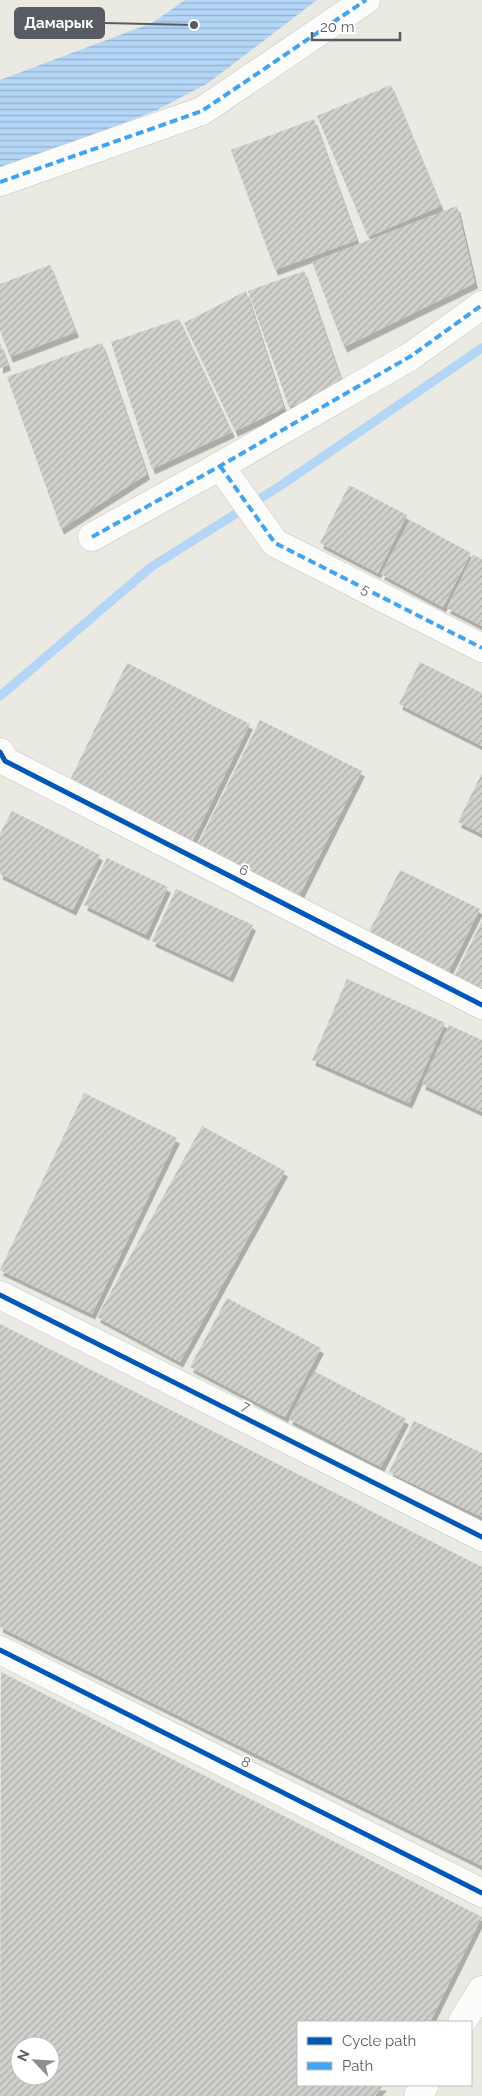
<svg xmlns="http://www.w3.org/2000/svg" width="482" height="2096" font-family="Raleway,sans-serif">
<defs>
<pattern id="water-rules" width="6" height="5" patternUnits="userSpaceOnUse" patternTransform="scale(1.25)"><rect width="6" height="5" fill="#b4d6f6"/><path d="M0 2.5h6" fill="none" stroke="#95b1cb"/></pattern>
<pattern id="building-hatch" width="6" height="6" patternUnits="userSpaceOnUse" patternTransform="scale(1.25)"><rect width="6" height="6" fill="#d1d0cc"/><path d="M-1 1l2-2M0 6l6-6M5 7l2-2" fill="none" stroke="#acaca9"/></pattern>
<filter id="shadow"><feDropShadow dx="3" dy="5.5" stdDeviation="0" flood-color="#0004"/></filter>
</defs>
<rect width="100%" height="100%" fill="#eae9e2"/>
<path fill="url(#water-rules)" d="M185,0H317L208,83L157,110L0,170V80L152,23Z"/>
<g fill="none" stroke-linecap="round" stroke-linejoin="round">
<path stroke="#b4d6f6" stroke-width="9" d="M0,696L151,567L280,486L482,348"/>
</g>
<g fill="url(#building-hatch)" fill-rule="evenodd" filter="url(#shadow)">
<path d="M391,85L441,206L368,237L317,116Z"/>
<path d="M314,119L357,240L275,270L231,150Z"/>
<path d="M457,206L475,283L344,347L312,262Z"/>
<path d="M50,265L76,332L10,357L0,330V284Z"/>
<path d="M304,271L344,388L289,407L248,291Z"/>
<path d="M246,291L284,408L235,431L184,323Z"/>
<path d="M179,319L232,432L152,469L111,342Z"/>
<path d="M0,343L8,365L0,368Z"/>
<path d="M102,343L147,474L61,529L7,377Z"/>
<path d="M349,485L407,515L378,573L320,543Z"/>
<path d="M410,520L471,553L443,607L381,574Z"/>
<path d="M473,555L482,559V626L447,608Z"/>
<path d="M420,662L482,693V746L399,704Z"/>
<path d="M127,663L250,724L192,842L69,782Z"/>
<path d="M260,720L362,771L299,897L197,846Z"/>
<path d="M482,773V834L458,822Z"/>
<path d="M12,811L100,855L73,910L0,874V834Z"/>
<path d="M107,858L168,887L146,935L84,905Z"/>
<path d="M400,870L480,909L448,973L368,934Z"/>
<path d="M176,889L253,925L230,977L152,941Z"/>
<path d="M482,921V991L454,977Z"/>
<path d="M347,979L445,1023L409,1103L312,1060Z"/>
<path d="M449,1025L482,1040V1112L422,1084Z"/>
<path d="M84,1093L177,1138L92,1314L0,1270Z"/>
<path d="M202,1126L285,1171L180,1362L97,1317Z"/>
<path d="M227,1298L321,1348L285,1417L190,1367Z"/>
<path d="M0,1324L482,1567V1866L0,1627Z"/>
<path d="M314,1371L406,1419L381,1467L289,1419Z"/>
<path d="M414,1421L482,1453V1517L389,1472Z"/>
<path d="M1,1672L482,1917L430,2022H298V2085H384L375,2096H0ZM20,2046H50V2076H20Z"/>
</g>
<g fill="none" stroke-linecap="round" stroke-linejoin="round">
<g stroke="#c6c7c5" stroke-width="29">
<g id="minor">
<path d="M0,182L202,111L366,0"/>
<path d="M220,466L275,543L482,648"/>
<path d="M92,537L220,466L411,356L482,305"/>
<path d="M0,752L5,761L482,1005"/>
<path d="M0,1295L482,1537"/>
<path d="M0,1650L482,1893"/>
</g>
</g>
<g stroke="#c6c7c5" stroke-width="29">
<g id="tertiary">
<path d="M462,2022L482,1990"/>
<path d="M418,2096L425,2085"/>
</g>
</g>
<use href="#minor" stroke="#fcfcfb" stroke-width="28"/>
<use href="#tertiary" stroke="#fcfcfb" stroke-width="28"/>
<g stroke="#40a5ee" stroke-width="4" stroke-dasharray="8 4" stroke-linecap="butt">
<path d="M0,182L202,111L366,0"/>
<path d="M220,466L275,543L482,648"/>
<path d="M92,537L220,466L411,356L482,305"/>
</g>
<g stroke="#fff" stroke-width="8">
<g id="cycleway">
<path d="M0,752L5,761L482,1005"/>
<path d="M0,1295L482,1537"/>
<path d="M0,1650L482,1893"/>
</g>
</g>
<use href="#cycleway" stroke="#0057b8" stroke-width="5"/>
</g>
<g text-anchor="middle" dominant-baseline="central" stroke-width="4" stroke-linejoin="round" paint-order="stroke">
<g font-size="14" fill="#585c62" stroke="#fff">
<text transform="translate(366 589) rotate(27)">5</text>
<text transform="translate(244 870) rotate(27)">6</text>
<text transform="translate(246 1406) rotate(27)">7</text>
<text transform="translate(246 1762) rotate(27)">8</text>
</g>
</g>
<path fill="none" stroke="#585c62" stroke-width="2" d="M194 25L104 23"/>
<circle fill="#585c62" stroke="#fff" stroke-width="2" cx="194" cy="25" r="5"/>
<rect fill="#585c62" stroke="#585c62" stroke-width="2" x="15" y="8" width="89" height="30" rx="5"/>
<g font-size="15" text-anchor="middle" font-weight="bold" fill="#fff">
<text x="59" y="28">Дамарык</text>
</g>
<rect x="297" y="2021" width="175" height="65" fill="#ffffff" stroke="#bcbec0"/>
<rect x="307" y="2037" width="25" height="8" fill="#0057b8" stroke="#bcbec0"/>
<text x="342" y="2046" font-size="15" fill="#585c62">Cycle path</text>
<rect x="307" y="2062" width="25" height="8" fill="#40a5ee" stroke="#bcbec0"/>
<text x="342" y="2071" font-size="15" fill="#585c62">Path</text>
<g transform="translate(35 2061) rotate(295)"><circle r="24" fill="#ffffff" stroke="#bcbec0"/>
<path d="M0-4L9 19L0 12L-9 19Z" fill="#8b8d8f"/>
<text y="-8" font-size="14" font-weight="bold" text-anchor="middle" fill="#585c62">N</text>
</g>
<path d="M312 32v8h88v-8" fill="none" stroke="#585c62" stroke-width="2.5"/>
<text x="320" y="32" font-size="15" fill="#585c62" stroke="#ffffff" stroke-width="4" paint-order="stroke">20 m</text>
</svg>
